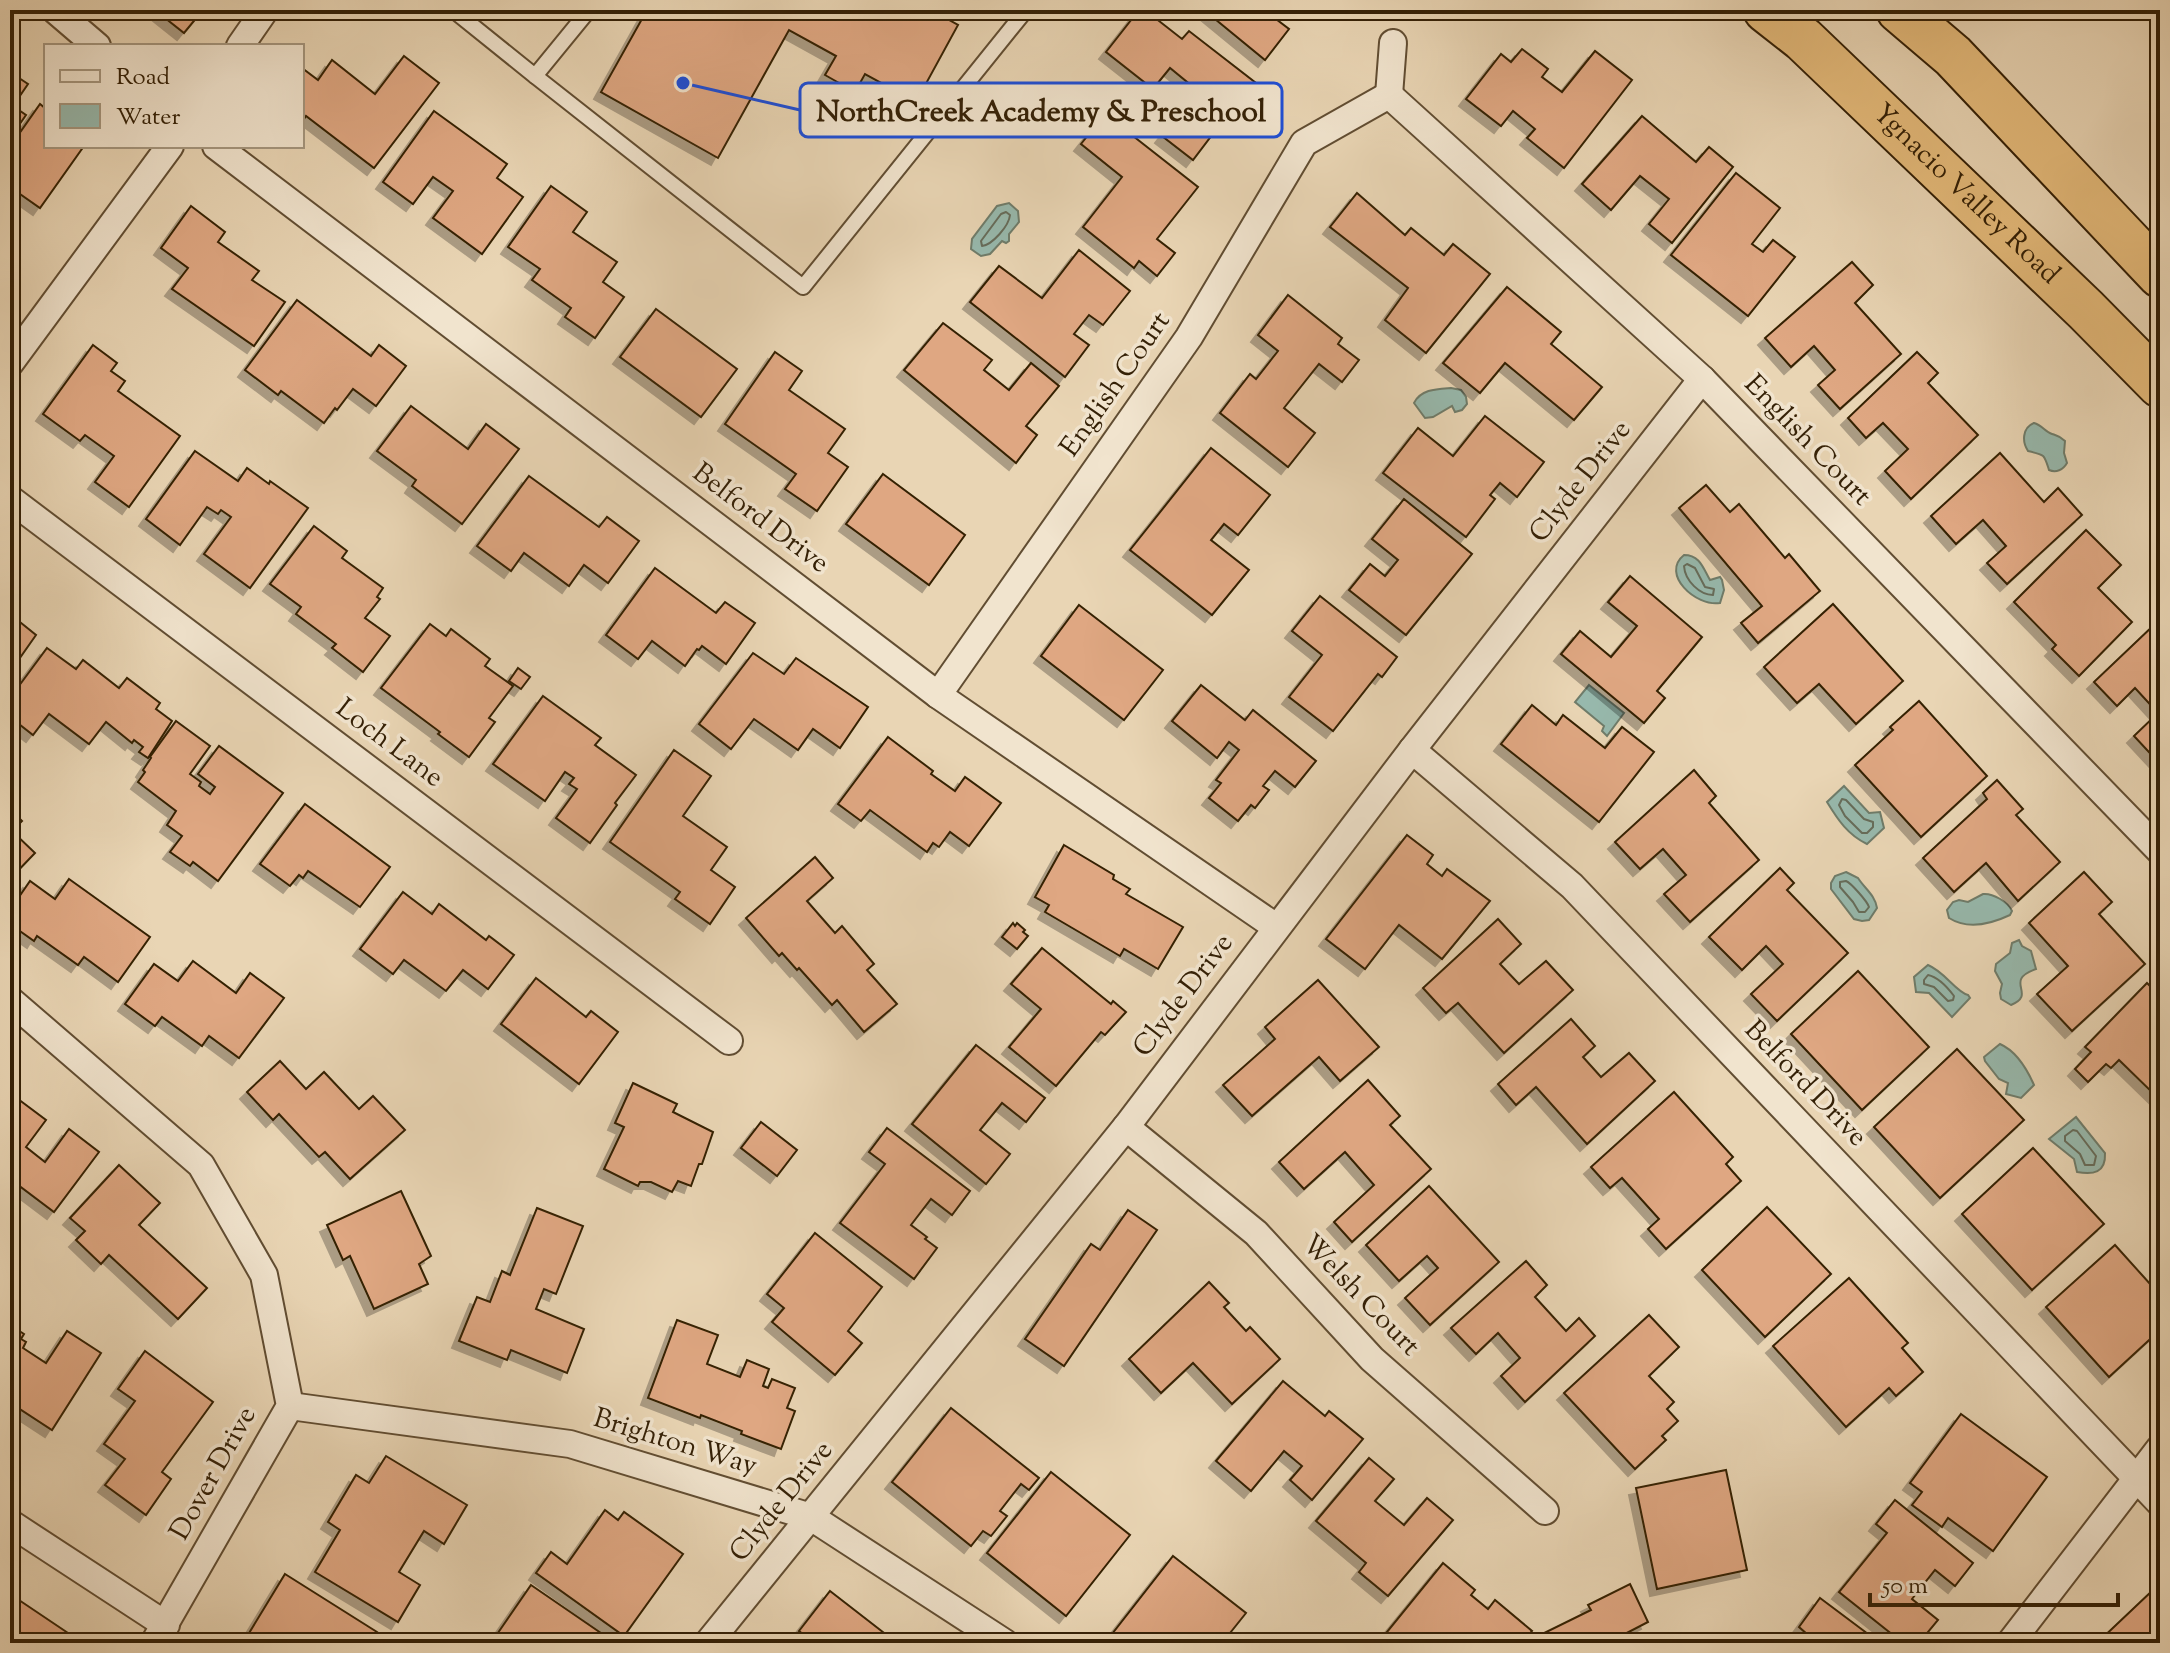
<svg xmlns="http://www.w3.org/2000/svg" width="2170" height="1653" font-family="'Sorts Mill Goudy',serif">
<defs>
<filter id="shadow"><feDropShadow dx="-7" dy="7" stdDeviation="0" flood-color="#0004"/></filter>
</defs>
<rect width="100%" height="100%" fill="#e9d5b4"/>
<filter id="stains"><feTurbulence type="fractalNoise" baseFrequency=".0025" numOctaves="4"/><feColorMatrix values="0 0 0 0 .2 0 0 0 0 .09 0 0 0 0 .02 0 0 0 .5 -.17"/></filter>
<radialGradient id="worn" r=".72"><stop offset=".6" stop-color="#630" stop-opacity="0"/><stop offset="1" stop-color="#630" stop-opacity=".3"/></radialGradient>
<g fill="#97b9ad" stroke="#6f7c6a" stroke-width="2">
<path d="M1009,203L1018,211L1019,222L1009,234V241L1006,243L1002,241L990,254L981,256L971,249L972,239L997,206Z"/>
<path d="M1451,388L1461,390L1466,397L1467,404L1462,410L1455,412L1452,406L1433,417L1425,418L1414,403C1421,389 1437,389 1451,388Z"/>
<path d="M2034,423C2042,425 2045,432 2052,434C2058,436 2060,436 2065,441L2064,453L2067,463C2063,470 2056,473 2049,470C2044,454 2045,455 2028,451C2022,442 2022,428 2034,423Z"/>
<path d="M1684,555C1700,555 1703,568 1710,580L1720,577L1722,580L1724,590L1720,603C1696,607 1660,574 1684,555Z"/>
<path d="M1589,685L1624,713L1607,736L1602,731L1604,726L1575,702Z"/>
<path d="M1844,786L1869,813L1880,812L1884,828L1867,844C1848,835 1838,820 1827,802Z"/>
<path d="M1846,872L1858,878C1865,889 1875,895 1877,908L1869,920L1862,921L1854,919L1831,889V883L1835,876Z"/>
<path d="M1983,894C1993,893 2008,902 2012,911L2010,915C1991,924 1968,930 1949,918L1947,910L1953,902L1959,900L1968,902Z"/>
<path d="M2019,940L2022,946L2031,951L2036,969C2002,981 2038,994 2011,1005L2001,999L2000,993L2002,984L1995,971L1996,964L2010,953L2012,943Z"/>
<path d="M1928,965C1945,972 1956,992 1968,995L1970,998L1952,1017L1929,993L1916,992L1914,977Z"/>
<path d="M2000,1044C2016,1051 2027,1069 2034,1085L2021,1098L2006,1094L2008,1083L1999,1079L1985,1061L1984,1057Z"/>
<path d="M2076,1117L2105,1153C2106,1173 2093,1175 2077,1172L2074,1159L2049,1139Z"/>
</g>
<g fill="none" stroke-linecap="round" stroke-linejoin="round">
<g stroke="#666c5a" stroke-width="2">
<path d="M1006,212L1010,215C1009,226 992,245 982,246L981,241L1001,214Z"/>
<path d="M1687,564L1695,568L1705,587L1714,589L1713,595C1700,595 1685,581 1684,566Z"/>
<path d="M1842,799L1846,800L1864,819L1873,822V827L1867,833H1862L1845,816L1839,805Z"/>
<path d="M1846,881C1851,883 1867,901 1869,907L1865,912H1859L1853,902L1840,887V882Z"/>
<path d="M1928,975C1938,977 1948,988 1954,996L1953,1000L1948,1001L1934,987L1924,984V980Z"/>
<path d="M2073,1130L2077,1131L2096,1156L2094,1165H2085L2080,1154L2065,1141V1136Z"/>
</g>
</g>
<g fill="#dfa782" stroke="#342006" stroke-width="2" filter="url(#shadow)">
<path d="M155,10H203L184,33Z"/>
<path d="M647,10H931L958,25L916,102L865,74L855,92L825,75L836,56L789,30L718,158L601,92Z"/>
<path d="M1139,10H1145L1182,39L1189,31L1265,90L1236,126L1225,118L1193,160L1162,136L1198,91L1170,68L1153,89L1106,52Z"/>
<path d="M1204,10H1264L1289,29L1265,60Z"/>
<path d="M1522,49L1548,69L1542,77L1562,92L1595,51L1632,80L1564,168L1527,138L1535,129L1513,111L1501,126L1466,99L1501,54L1511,62Z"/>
<path d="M404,56L439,83L374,168L306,116L302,122V68L318,80L332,60L375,94Z"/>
<path d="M10,72L28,84L13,106L26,115L17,128L21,131L40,104L46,109V146H84L40,208L10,187Z"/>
<path d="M434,111L507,164L497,178L523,197L482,254L433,218L453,191L433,177L413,204L383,182Z"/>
<path d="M1105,114L1198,187L1157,239L1175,253L1157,276L1139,261L1134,268L1083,227L1122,177L1081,144Z"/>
<path d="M1642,116L1696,162L1709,147L1733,167L1672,243L1649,224L1669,199L1640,176L1611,210L1582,184Z"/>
<path d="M1736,173L1780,208L1752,244L1763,252L1773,240L1795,257L1748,316L1671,255Z"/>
<path d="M551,186L587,212L573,232L617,262L603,282L624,297L595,338L565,317L571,308L532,280L540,269L508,247Z"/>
<path d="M1357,193L1405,235L1411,228L1444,255L1453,244L1490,274L1426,353L1385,320L1408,288L1330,227Z"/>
<path d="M191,206L225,232L218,242L259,271L252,280L285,302L254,346L172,289L188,268L161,248Z"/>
<path d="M1079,250L1130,291L1103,325L1089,315L1074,334L1089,345L1065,377L970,302L999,266L1042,298Z"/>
<path d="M1852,262L1873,285L1855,303L1901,354L1840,409L1818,385L1835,370L1814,346L1791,367L1765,338Z"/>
<path d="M1507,287L1561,332L1551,344L1602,387L1574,420L1505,363L1480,393L1443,363Z"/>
<path d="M1288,295L1342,338L1338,344L1359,360L1342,382L1319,364L1284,408L1315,433L1288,467L1220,413L1250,374L1256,379L1278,351L1258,335Z"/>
<path d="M297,300L371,356L379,345L406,366L376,406L353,389L337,410L335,408L324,423L281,391L278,395L245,370Z"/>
<path d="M656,309L737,369L701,417L620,357Z"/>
<path d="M943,323L992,360L984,370L1009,390L1031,363L1059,386L1026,426L1037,435L1016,463L904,370Z"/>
<path d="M93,345L117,363L111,371L125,381L118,391L180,436L129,507L95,482L114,456L85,435L80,441L43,414Z"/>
<path d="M775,352L802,371L789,390L845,429L828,453L848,467L817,511L785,489L796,474L725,424Z"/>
<path d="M1917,352L1938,373L1928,383L1978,435L1911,499L1885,471L1908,449L1883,423L1866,438L1848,418Z"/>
<path d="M411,406L468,449L486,424L519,449L462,524L412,486L416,480L377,451Z"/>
<path d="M1485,416L1544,462L1517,497L1500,483L1490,495L1495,499L1466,537L1383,473L1418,428L1453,456Z"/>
<path d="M1211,448L1270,495L1238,535L1224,524L1211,540L1249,570L1212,615L1130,550Z"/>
<path d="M195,451L238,481L247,468L269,484L270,481L308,508L250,588L204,554L231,517L221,510L218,514L207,507L180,545L146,519Z"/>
<path d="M2000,453L2044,502L2058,488L2082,515L2007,584L1987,563L2006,546L1983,520L1956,544L1931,516Z"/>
<path d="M883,474L965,535L929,585L846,524Z"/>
<path d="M529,476L599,527L607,517L639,541L608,583L584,565L569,586L524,553L511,571L477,546Z"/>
<path d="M1706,485L1730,512L1739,504L1785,558L1789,554L1820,591L1758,643L1741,623L1762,606L1679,508Z"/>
<path d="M1404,499L1472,554L1406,635L1349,590L1370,564L1385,576L1398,560L1372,539Z"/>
<path d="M314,526L347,551L342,558L383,588L377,597L380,599L365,618L390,636L363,672L332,648L336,644L296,614L301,607L270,584Z"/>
<path d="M2086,530L2121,565L2098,588L2132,622L2079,676L2052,649L2056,645L2014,602Z"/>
<path d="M655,568L716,613L725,602L755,623L726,664L702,646L699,650L697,649L685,666L652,641L638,659L606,635Z"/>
<path d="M1630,576L1702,637L1657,691L1665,698L1644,723L1561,654L1580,631L1611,657L1637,626L1608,602Z"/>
<path d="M1320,596L1397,657L1382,677L1378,674L1333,731L1289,697L1322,655L1292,631Z"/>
<path d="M1833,604L1903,681L1856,724L1819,684L1797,703L1764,667Z"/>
<path d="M1079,605L1163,670L1124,720L1041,656Z"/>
<path d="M10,614L36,635L10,672Z"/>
<path d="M430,624L446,636L451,629L490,659L485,666L513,686L489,718L495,722L469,757L438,734L440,732L381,688Z"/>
<path d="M2155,624L2160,630V764L2134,736L2158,713L2135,688L2117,706L2094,682Z"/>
<path d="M47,648L76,669L83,660L119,688L127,678L160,703L156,709L172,721L148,758L139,752L143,747L134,740L132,743L106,722L89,744L49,714L33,735L10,717V698Z"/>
<path d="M753,653L784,674L796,658L868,707L840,748L813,729L798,750L754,719L731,749L699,724Z"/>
<path d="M518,668L530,677L521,689L509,681Z"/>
<path d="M1201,685L1245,720L1253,710L1316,761L1295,787L1275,771L1263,786L1269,790L1255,808L1251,805L1238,821L1209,798L1221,783L1216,780L1239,750L1229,742L1217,758L1172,721Z"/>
<path d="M543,696L601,738L595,745L636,775L615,803L617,805L590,843L556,818L577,789L569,784L574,778L565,772L545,801L493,764Z"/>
<path d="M1919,701L1987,776L1921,837L1855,765L1893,730L1890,727Z"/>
<path d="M1532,705L1556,725L1563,715L1605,748L1622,727L1654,752L1599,822L1501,744Z"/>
<path d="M176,721L210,746L190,774L201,782L199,786L210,794L215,787L198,774L219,746L283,793L218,881L193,862L190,866L170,852L182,836L167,825L176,811L138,782L145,772L143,770L151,758L150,757Z"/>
<path d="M888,737L933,771L931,774L955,791L965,777L1001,803L969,846L950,832L939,847L933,843L927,852L870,810L861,821L838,804Z"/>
<path d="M674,750L711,776L683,816L727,847L711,870L735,887L710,924L675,899L680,892L610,842Z"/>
<path d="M1694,770L1716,796L1709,803L1759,860L1690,922L1664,894L1686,875L1663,849L1640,869L1615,842Z"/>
<path d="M1997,780L2023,809L2016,815L2060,862L2018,901L1986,863L1954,892L1923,858L1987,799L1983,793Z"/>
<path d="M305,804L390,867L360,907L308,871L303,878L299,875L290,886L260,864Z"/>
<path d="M10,809L22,821L12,831L35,853L10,879Z"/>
<path d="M1407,835L1433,855L1427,864L1442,876L1447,869L1490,901L1442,959L1399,925L1365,969L1326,939Z"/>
<path d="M1064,845L1114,875L1113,879L1130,889L1126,894L1183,927L1158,969L1124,949L1120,956L1045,912L1049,905L1035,897Z"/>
<path d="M815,857L833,878L807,901L835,933L842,926L874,964L867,970L897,1004L864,1032L837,1000L832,1005L799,968L797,970L782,953L779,956L746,918Z"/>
<path d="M1780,868L1794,883L1787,890L1848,953L1777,1021L1751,994L1783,964L1766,946L1742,970L1709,937Z"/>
<path d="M2084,872L2112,902L2099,914L2145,964L2072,1031L2037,994L2068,966L2029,923Z"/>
<path d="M69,879L150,937L118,982L84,957L78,965L37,936L34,941L10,924V910L30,881L55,899Z"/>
<path d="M403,892L432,914L439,904L486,940L489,936L514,955L488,989L463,970L446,991L404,960L393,974L360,949Z"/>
<path d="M1498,919L1521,944L1500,964L1519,984L1546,961L1573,990L1504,1053L1458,1003L1446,1013L1423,988Z"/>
<path d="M1013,923L1015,926L1017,923L1025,930L1023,932L1028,936L1017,949L1002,937Z"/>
<path d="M1042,948L1111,1004L1113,1001L1126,1012L1105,1035L1101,1032L1056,1086L1009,1047L1041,1009L1011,984Z"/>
<path d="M193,961L236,993L250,973L284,998L239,1058L209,1036L202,1046L162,1017L155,1026L125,1004L154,964L178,981Z"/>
<path d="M1858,971L1929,1047L1862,1110L1791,1034Z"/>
<path d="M536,978L586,1017L591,1011L618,1032L579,1084L501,1024Z"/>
<path d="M1318,980L1379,1047L1340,1081L1319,1057L1252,1116L1223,1085L1275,1039L1265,1027Z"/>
<path d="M2147,983L2160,996V1100L2119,1060L2111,1068L2106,1064L2088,1082L2075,1069L2091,1052L2085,1047Z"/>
<path d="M1571,1019L1595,1046L1583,1057L1601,1077L1629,1053L1655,1081L1587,1144L1536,1087L1516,1105L1498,1084Z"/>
<path d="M976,1045L1045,1098L1026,1122L1002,1103L980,1130L1010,1154L986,1184L912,1124Z"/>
<path d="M1957,1049L2024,1120L1940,1198L1874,1127Z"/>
<path d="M280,1061L306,1089L324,1072L359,1109L373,1096L405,1130L350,1179L325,1152L319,1157L279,1114L273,1120L247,1092Z"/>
<path d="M1368,1080L1400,1116L1390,1125L1431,1169L1352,1242L1334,1222L1374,1185L1345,1152L1304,1189L1279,1162Z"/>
<path d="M633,1083L677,1104L673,1112L713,1132L702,1164H699L691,1186L678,1181L672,1192L651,1182H640L638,1186L604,1169L624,1127L615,1123Z"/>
<path d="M1674,1092L1733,1157L1726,1164L1741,1181L1666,1249L1648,1229L1659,1219L1622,1178L1610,1188L1591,1167Z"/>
<path d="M10,1093L46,1120L26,1147L45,1162L69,1129L99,1152L54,1212L18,1185L10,1196Z"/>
<path d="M761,1122L797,1150L777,1176L741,1148Z"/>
<path d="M887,1128L970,1191L952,1215L931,1199L911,1225L927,1237L925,1239L937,1248L914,1279L840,1223L885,1164L869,1152Z"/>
<path d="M2033,1148L2104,1224L2032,1290L1962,1214Z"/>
<path d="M119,1165L160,1203L139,1225L207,1288L178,1319L109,1255L101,1264L76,1240L85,1231L70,1218Z"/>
<path d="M1429,1186L1499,1262L1430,1325L1405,1298L1438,1268L1427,1256L1399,1281L1366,1245Z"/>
<path d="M401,1191L431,1256L419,1264L428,1284L374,1309L350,1256L343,1260L327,1225Z"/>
<path d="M1767,1207L1831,1274L1765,1337L1702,1270Z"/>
<path d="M537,1208L583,1226L556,1294L544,1289L536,1309L584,1329L567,1373L511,1350L507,1360L459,1341L477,1297L490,1302L502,1271L510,1275Z"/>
<path d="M1128,1210L1157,1230L1064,1366L1025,1339L1091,1244L1100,1250Z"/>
<path d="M815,1233L882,1287L848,1331L862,1343L835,1375L772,1322L784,1308L767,1294Z"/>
<path d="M2115,1245L2160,1295V1330L2109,1377L2046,1307Z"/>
<path d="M1526,1261L1547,1285L1535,1297L1566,1331L1579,1318L1595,1336L1525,1402L1501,1376L1520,1358L1498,1333L1476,1354L1451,1328Z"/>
<path d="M1849,1278L1908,1343L1902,1348L1923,1372L1896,1396L1889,1388L1846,1427L1773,1346Z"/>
<path d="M1209,1282L1229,1303L1224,1307L1246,1331L1250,1327L1280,1359L1232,1404L1193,1363L1161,1393L1129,1359Z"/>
<path d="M1649,1315L1679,1347L1649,1376L1674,1402L1667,1409L1678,1421L1662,1436L1666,1440L1635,1469L1564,1393Z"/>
<path d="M677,1320L718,1335L707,1364L740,1377L747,1360L769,1369L763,1386L768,1388L772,1379L795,1388L787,1408L795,1411L781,1449L741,1434L742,1431L701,1415L700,1418L648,1398Z"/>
<path d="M10,1325L24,1334L21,1339L26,1342L23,1348L46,1363L67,1331L101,1353L52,1430L18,1408L12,1418L10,1416Z"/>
<path d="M145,1351L213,1402L162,1472L171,1479L146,1515L105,1485L125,1459L104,1444L135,1401L118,1389Z"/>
<path d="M1283,1381L1325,1416L1329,1411L1363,1439L1312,1500L1290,1480L1302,1466L1284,1451L1251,1491L1216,1461Z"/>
<path d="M951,1408L1039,1478L1029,1490L1021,1484L1000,1511L1007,1516L991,1536L983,1531L971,1546L892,1482Z"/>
<path d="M1961,1414L2047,1477L1993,1551L1948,1518L1942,1527L1912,1505L1922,1492L1910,1483Z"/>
<path d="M386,1456L467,1505L444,1544L424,1531L399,1572L420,1585L398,1622L315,1572L340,1530L328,1522L356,1475L369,1483Z"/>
<path d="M1369,1458L1394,1479L1375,1501L1404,1525L1427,1498L1453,1520L1388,1596L1359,1572L1366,1563L1316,1521Z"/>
<path d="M1726,1470L1747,1570L1657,1589L1636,1488Z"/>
<path d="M1051,1472L1130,1535L1066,1616L987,1553Z"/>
<path d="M1895,1500L1973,1563L1955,1586L1935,1570L1912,1599L1938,1620L1919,1643H1903L1839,1592L1887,1533L1876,1524Z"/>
<path d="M605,1510L618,1520L624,1512L683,1554L624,1636L536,1573L551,1552L567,1564Z"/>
<path d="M1173,1556L1246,1613L1222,1643H1105Z"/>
<path d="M1443,1563L1475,1590L1471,1595L1488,1609L1495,1600L1532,1631L1522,1643H1378Z"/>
<path d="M285,1574L377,1632L370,1643H243Z"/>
<path d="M1630,1584L1648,1622L1617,1638L1619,1643H1536L1534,1638L1591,1610L1588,1605Z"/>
<path d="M531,1585L614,1642V1643H491Z"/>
<path d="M2153,1590L2160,1598V1643H2097Z"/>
<path d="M830,1591L897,1643H814L799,1631Z"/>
<path d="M10,1594L68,1633L62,1643H10Z"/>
<path d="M1820,1598L1880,1643H1802L1808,1635L1799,1627Z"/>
</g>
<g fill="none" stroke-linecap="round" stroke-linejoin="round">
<g stroke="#614d32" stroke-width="18">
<g id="service">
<path d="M453,10L535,76L589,10"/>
<path d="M535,76L803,287L1026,10"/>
</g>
</g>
<g stroke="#614d32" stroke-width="30">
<g id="minor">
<path d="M55,10L97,46"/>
<path d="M240,46L265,10"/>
<path d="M1389,95L1393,43"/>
<path d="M216,146L938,695L1276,927"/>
<path d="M10,363L170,146"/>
<path d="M10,499L729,1041"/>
<path d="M938,695L1189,337L1304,143L1389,95L1702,379L2160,851"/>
<path d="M1412,750L1572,886L2160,1503"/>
<path d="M10,1000L201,1165L264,1275L290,1406L154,1643"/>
<path d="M1126,1127L1256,1233L1372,1359L1545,1511"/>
<path d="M290,1406L570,1444L811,1517L1005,1643"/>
<path d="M10,1523L166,1625"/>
<path d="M708,1643L1126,1127L1412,750L1702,379"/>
<path d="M2010,1643L2160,1448"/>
</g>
</g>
<g stroke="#342006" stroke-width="48">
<g id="trunk">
<path id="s1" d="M1766,10L1803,39L2086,310L2160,385"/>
<path d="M1899,10L1953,56L2160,275"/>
</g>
</g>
<use href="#service" stroke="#f1e4ce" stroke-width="14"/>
<use href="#minor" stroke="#f1e4ce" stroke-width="26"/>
<use href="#trunk" stroke="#e4ba7a" stroke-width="44"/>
</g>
<g text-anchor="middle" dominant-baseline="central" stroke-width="7" stroke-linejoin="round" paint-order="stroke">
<g font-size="28" fill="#342006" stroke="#f1e4ce">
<text stroke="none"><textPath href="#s1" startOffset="272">Ygnacio Valley Road</textPath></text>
<text transform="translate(1116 385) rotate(-55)">English Court</text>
<text transform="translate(1807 441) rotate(46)">English Court</text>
<text transform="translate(1581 482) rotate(-52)">Clyde Drive</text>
<text transform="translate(760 519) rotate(37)">Belford Drive</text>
<text transform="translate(389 744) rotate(37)">Loch Lane</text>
<text transform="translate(1184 996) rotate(-53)">Clyde Drive</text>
<text transform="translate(1805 1084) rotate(46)">Belford Drive</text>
<text transform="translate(1360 1296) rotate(46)">Welsh Court</text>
<text transform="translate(675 1443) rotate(17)">Brighton Way</text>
<text transform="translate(214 1474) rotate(-61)">Dover Drive</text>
<text transform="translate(782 1502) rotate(-51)">Clyde Drive</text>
</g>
</g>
<path fill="none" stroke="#1d4ed8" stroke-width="3" d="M683 83L800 110"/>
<circle fill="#1d4ed8" stroke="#f1e4ce" stroke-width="3" cx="683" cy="83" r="8"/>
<rect fill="#f1e4ce" stroke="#1d4ed8" stroke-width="3" x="800" y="83" width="482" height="54" rx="8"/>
<g font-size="30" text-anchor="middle" font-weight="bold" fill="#342006">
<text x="1041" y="121">NorthCreek Academy &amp; Preschool</text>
</g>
<rect width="2170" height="1653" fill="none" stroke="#e9d5b4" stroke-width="40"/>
<rect x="12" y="12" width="2146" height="1629" fill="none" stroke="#342006" stroke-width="4"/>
<rect x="20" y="20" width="2130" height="1613" fill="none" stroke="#342006" stroke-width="2"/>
<rect x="44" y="44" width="260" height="104" fill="#f1e4ce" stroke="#a5967e" stroke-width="2"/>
<rect x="60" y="70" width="40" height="12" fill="#f1e4ce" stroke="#a5967e" stroke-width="2"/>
<text x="116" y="84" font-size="24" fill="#342006">Road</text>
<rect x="60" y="104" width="40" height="24" fill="#97b9ad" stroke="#a5967e" stroke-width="2"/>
<text x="116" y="124" font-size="24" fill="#342006">Water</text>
<path d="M1870 1593v12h248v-12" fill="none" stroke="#342006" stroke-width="4"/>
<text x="1882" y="1593" font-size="24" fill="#342006" stroke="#f1e4ce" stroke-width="6" paint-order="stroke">50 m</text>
<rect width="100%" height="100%" filter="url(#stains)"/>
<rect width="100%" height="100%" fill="url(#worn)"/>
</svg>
